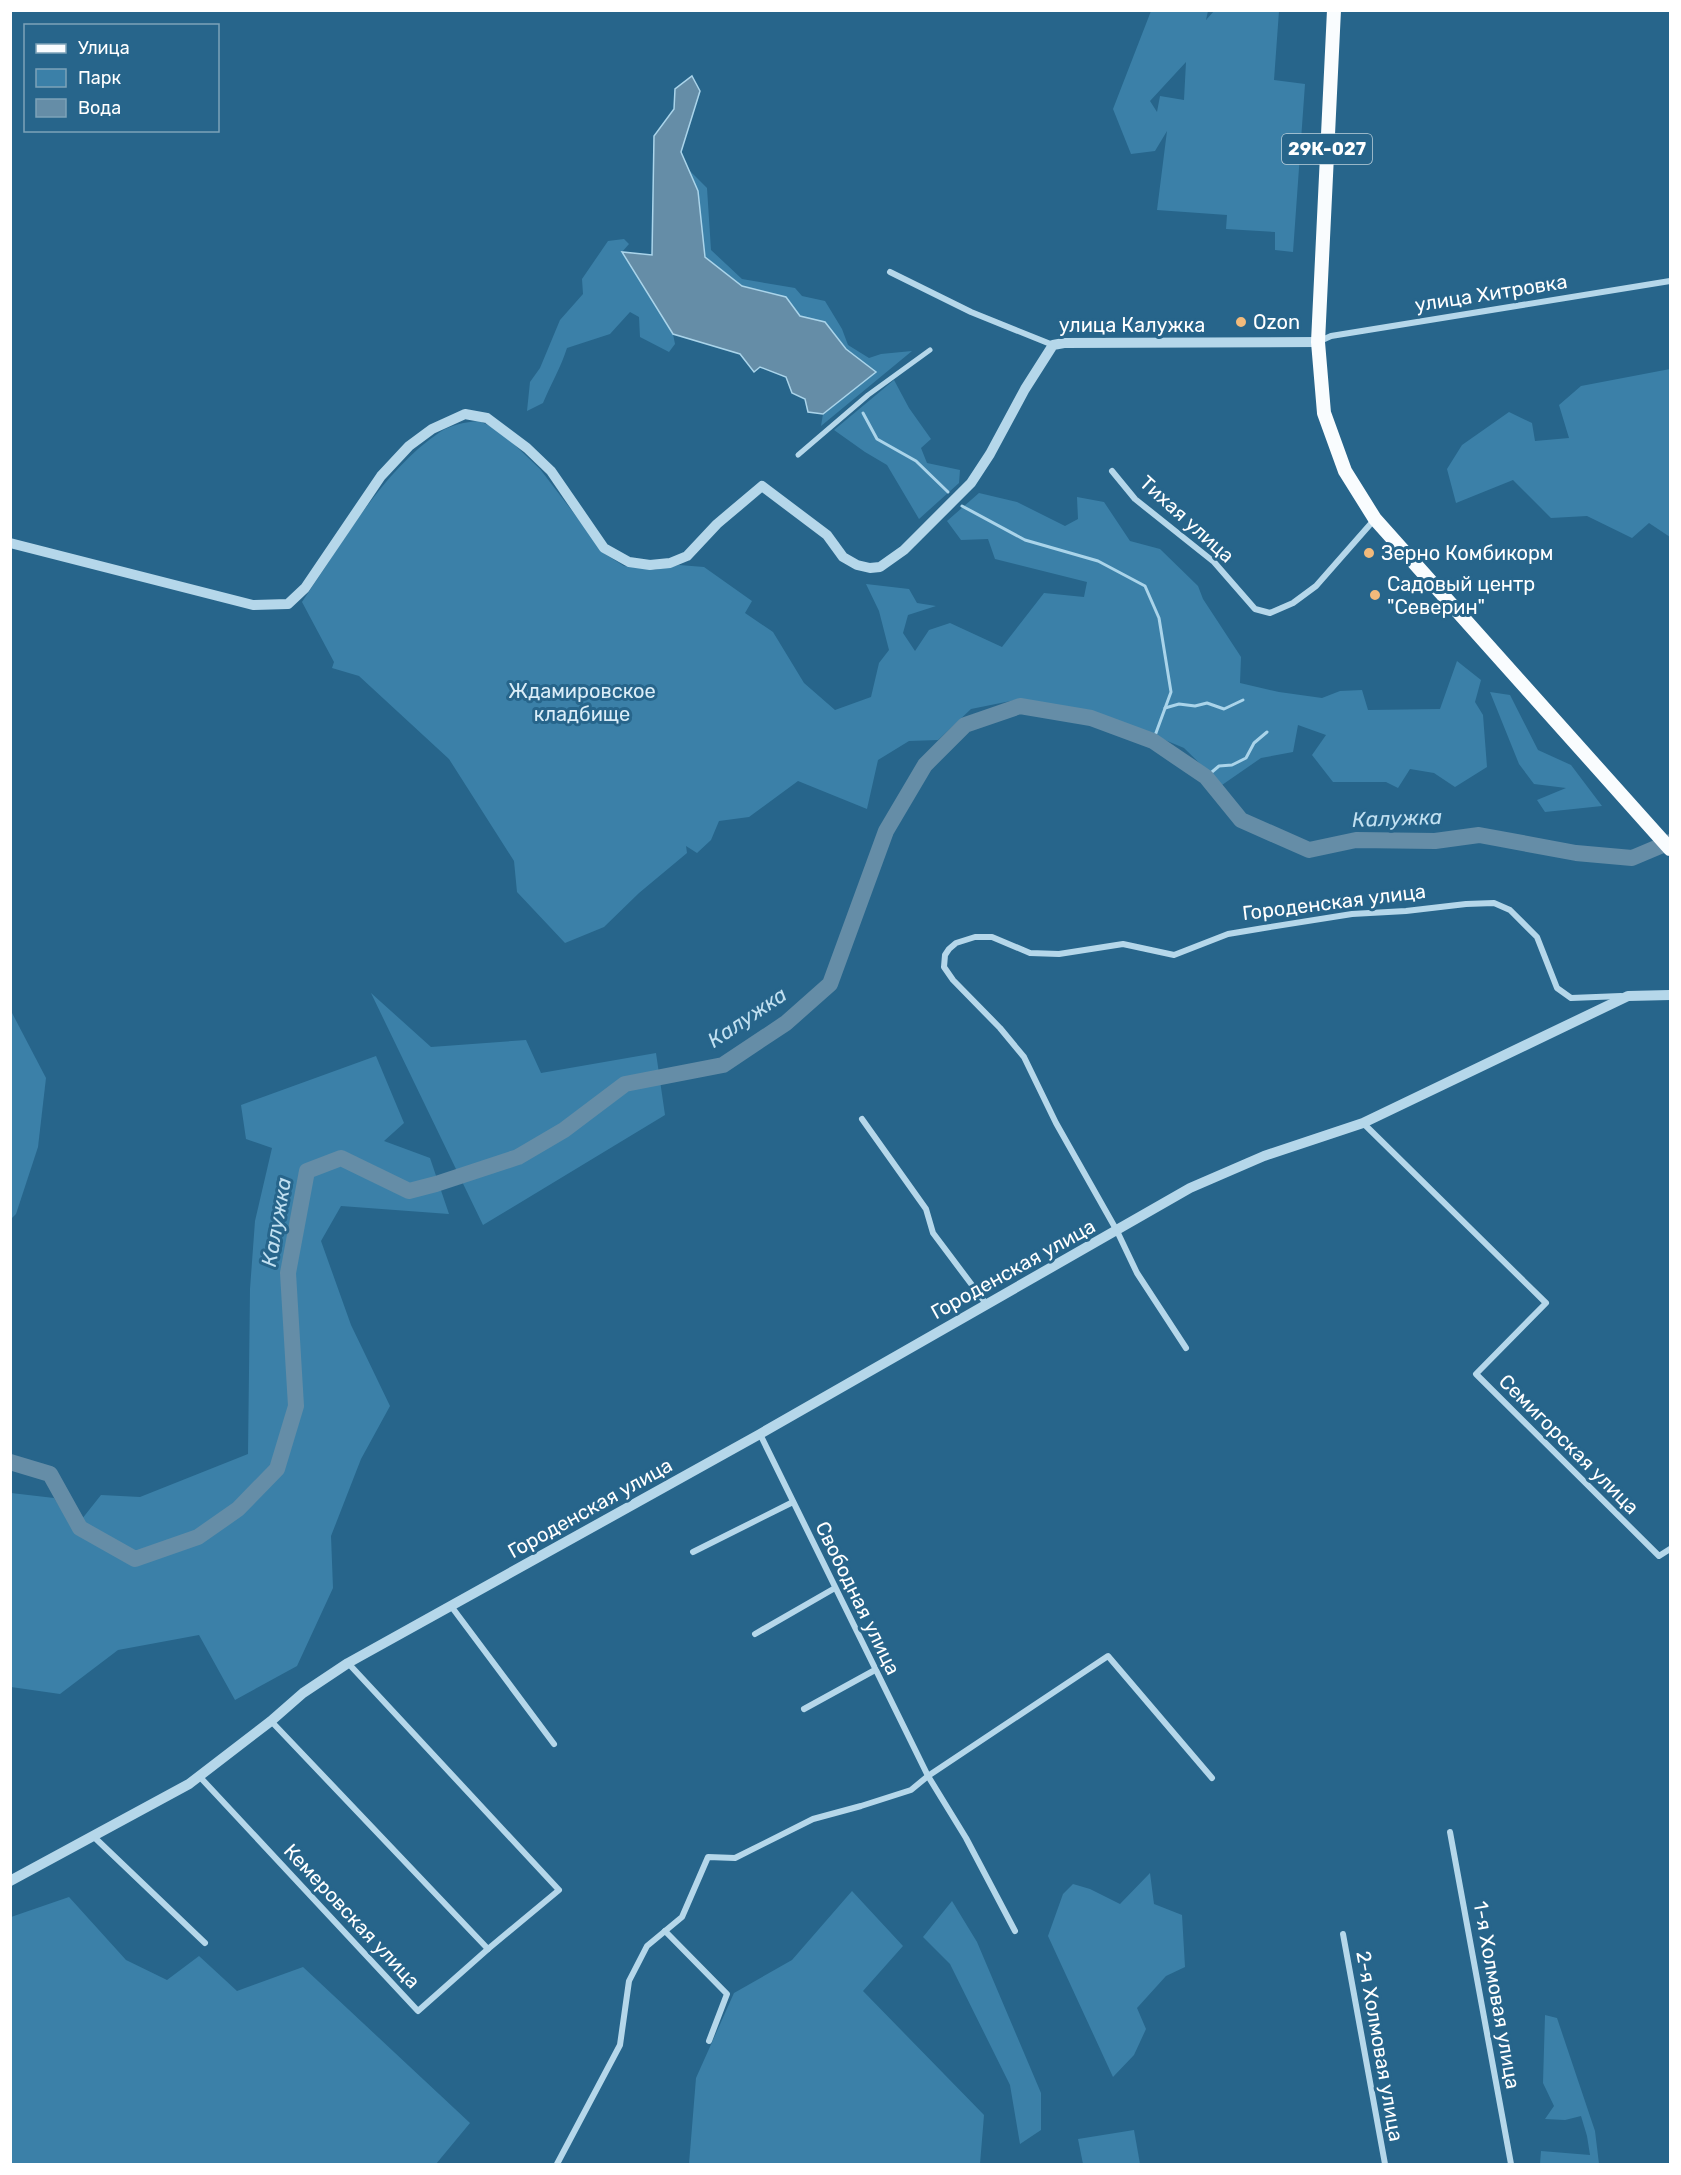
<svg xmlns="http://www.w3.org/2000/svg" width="1681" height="2175" font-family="Rubik,sans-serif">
<rect width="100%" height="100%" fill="#27658b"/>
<g fill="#3b80a8" fill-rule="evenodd">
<path d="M1151,11H1208L1206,20L1214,11H1279L1274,80L1305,84L1293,252L1275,250V232L1226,229L1227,215L1157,210L1167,131L1155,151L1131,154L1113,109ZM1186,62L1184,100L1160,96L1157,112L1150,101Z"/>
<path d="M688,169L707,188L711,250L742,279L795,288L802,296L825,301L842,329L848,345L869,358L881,354L912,351L821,426L823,414L875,372L846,349L825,322L800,316L786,297L742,286L705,257L698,191Z"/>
<path d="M624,239L629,244L622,252L673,334L675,344L669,352L640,337L639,317L630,312L610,334L567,348C561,367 551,384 543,403L527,411L530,382L540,368L560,320L583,294L582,279L608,241Z"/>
<path d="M1670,369V537L1649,523L1632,538L1587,516L1551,518L1513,480L1456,503L1447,469L1462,445L1509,412L1532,423L1535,441L1569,438L1559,405L1581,386Z"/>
<path d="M894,380L909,408L931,439L921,448L927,463L960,470L959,483L919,519L887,465L865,452L834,430Z"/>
<path d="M479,421L499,430L540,469L605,554L624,566L655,570L679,565L704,567L752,601L745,613L773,632L804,683L835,710L871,697L879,663L889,650L879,611L866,584L909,589L917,603L936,606L908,615L903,633L915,651L929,630L950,623L1002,647L1044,593L1084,597L1087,582L995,559L988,539L961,540L947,521L979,493L1017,502L1065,526L1078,519L1077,497L1104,502L1130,541L1160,549L1198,586L1203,599L1241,657L1240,683L1279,692L1322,698L1340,691L1362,690L1368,710L1440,709L1457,661L1481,680L1475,702L1483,715L1487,767L1455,787L1434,773L1410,769L1398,788L1386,782H1333L1312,755L1326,735L1298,725L1293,752L1261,758L1222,785L1184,748L1115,719L1021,699L971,709L938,740L909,741L878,760L867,809L798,781L749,817L719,821L711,840L697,853L686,846L687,853L639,893L604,927L565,943L517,892L514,861L449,759L359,676L332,668L334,662L302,602C341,545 382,471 440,432C451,425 465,422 479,421Z"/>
<path d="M1490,692L1510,695L1538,750L1571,765L1602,806L1545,812L1537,800L1566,788L1534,784L1519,764Z"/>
<path d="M371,993L431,1047L526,1040L541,1073L656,1053L665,1115L483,1225Z"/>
<path d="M11,1011L46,1078L38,1147L16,1214L11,1219Z"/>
<path d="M376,1056L404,1123L384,1141L430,1158L449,1214L341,1206L321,1241L351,1325L390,1406L361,1459L331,1536L333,1588L297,1666L235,1700L199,1635L118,1650L60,1694L11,1687V1493L54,1498L74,1529L101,1495L140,1497L248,1454L250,1289L255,1221L272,1148L246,1139L241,1105Z"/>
<path d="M1150,1873L1154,1904L1182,1915L1185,1967L1166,1976L1137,2008L1146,2029L1134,2055L1113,2077L1048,1936L1063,1894L1073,1884L1090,1889L1120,1904Z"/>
<path d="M852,1891L903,1946L863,1991L984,2115L980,2164H689L696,2078L734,1993L792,1960Z"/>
<path d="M69,1897L126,1960L167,1980L199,1956L237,1991L303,1967L470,2123L436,2164H11V1917Z"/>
<path d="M952,1901L977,1942L1041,2093V2130L1020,2144L1010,2085L950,1964L923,1937Z"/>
<path d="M1545,2015L1557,2018L1595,2131L1599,2164H1540L1541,2151L1590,2155L1587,2136L1581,2116L1565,2120L1545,2119L1554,2106L1543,2083Z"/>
<path d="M1134,2130L1140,2164H1083L1078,2139Z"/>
</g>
<path fill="#658da7" stroke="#aad4ea" stroke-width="1.5" d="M692,76L700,91L681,152L698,191L705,257L742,286L786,297L800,316L825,322L846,349L876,372L823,414L808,412L805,399L792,393L786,377L760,367L754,372L740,354L673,334L622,252L652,255L654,136L674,109L675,89Z"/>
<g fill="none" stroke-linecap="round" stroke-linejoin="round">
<g stroke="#aad4ea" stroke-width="3">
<path d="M863,413L877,439L916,461L948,492"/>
<path d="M962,506L1025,540L1098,561L1145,586L1159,618L1171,692L1153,741"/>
<path d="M1165,708L1179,704L1195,706L1207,703L1224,709L1243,700"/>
<path d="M1206,777L1219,766L1232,765L1246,758L1254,743L1267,732"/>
</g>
<path stroke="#658da7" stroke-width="16" d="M10,1462L50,1474L80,1528L135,1559L198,1537L238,1509L277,1469L296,1406L288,1273L307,1171L341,1158L409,1191L436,1184L518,1157L564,1130L625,1084L723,1065L786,1023L830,984L886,831L925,765L965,725L1020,706L1091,718L1153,741L1206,777L1241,820L1309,850L1356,840L1435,841L1479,835L1576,853L1632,858L1670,842"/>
<path stroke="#b5d7ea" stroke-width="5" d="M798,455L868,395L930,350"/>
<g stroke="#b5d7ea" stroke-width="6">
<path d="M890,272L971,312L1053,345"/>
<path d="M1320,341L1331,336L1670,281"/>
<path d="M1112,471L1135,499L1214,562L1255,609L1270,613L1293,603L1316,586L1374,520"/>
<path d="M862,1119L926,1209L933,1233L987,1305"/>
<path d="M1363,1123L1546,1303L1476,1374L1659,1556L1670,1549"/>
<path d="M1186,1348L1137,1273L1117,1231L1056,1123L1024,1057L1000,1028L953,980L944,967L945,955L949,949L956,943L975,937H992L1030,953L1059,954L1123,944L1174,955L1228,934L1264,928L1352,914L1406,911L1466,904L1494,903L1510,910L1537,937L1557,988L1571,998L1621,996"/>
<path d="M760,1434L928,1776L966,1838L1015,1931"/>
<path d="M693,1552L793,1502"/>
<path d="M451,1606L554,1744"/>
<path d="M755,1634L835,1588"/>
<path d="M804,1709L875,1670"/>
<path d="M271,1721L488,1949"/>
<path d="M199,1776L418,2011L488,1949L559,1890L348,1663"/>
<path d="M1450,1832L1511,2164"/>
<path d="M93,1836L205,1943"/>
<path d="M665,1931L727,1994L709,2041"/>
<path d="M1343,1934L1385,2164"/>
<path d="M557,2164L620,2045L629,1981L647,1946L682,1917L708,1857L735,1858L813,1819L861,1806L911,1790L928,1776L1108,1656L1212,1778"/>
</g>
<g stroke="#b5d7ea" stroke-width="10">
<path d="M10,543L253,605L288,604L305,588L381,476L409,446L432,429L465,414L487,418L527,448L551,471L604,548L629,562L650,565L670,563L687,556L717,524L762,486L827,535L843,557L857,565L870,568L880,567L904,550L971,483L990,454L1025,389L1053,345L1064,343L1318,342"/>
<path d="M10,1881L189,1784L271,1721L303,1693L348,1663L760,1434L1190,1188L1264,1156L1363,1123L1628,996L1670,995"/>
</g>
<path stroke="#f9fcfe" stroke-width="14" d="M1334,10L1318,342L1324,413L1345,471L1375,519L1670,849"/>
</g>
<g fill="#f2ba7b" stroke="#27658b" stroke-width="2">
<circle cx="1241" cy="322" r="6"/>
<circle cx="1369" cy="553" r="6"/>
<circle cx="1375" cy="595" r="6"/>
</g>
<g text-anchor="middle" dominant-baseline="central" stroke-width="6" stroke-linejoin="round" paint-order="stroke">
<rect fill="#27658b" stroke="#bed1dc" stroke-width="1.5" x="1282" y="134" width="90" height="30" rx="4.5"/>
<g font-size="18" font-weight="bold" fill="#fff">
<text x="1327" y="149">29К-027</text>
</g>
<g font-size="20" fill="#fff" stroke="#27658b">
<text transform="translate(1491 293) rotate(-9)">улица Хитровка</text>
<text x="1132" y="325">улица Калужка</text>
<text transform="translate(1187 519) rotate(42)">Тихая улица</text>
<text transform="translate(1334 902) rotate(-7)">Городенская улица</text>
<text transform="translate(1013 1269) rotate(-29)">Городенская улица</text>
<text transform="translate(1569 1444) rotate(45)">Семигорская улица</text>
<text transform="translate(590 1508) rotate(-29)">Городенская улица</text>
<text transform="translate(858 1598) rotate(64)">Свободная улица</text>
<text transform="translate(352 1916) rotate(47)">Кемеровская улица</text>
<text transform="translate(1497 1995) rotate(80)">1-я Холмовая улица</text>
<text transform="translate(1380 2046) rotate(80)">2-я Холмовая улица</text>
</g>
<g font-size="20" fill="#fff" stroke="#27658b" text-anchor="start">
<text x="1253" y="322">Ozon</text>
<text x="1381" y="553">Зерно Комбикорм</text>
<text x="1387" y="584">Садовый центр<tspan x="1387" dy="23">"Северин"</tspan></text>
</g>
<g font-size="20" fill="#daedf8" stroke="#27658b">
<text x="582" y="691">Ждамировское<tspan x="582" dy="23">кладбище</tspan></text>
</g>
<g font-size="21" font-style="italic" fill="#c1e0f1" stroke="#27658b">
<text transform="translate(1397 818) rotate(-2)">Калужка</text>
<text transform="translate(747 1017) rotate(-34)">Калужка</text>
<text transform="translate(276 1222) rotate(-80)">Калужка</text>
</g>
</g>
<rect width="1681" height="2175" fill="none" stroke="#ffffff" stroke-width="24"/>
<rect x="24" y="24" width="195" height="108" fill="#27658b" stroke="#7da3b9" stroke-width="1.5"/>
<rect x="36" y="44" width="30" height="9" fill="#f9fcfe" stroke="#7da3b9" stroke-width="1.5"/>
<text x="78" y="54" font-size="18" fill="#ffffff">Улица</text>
<rect x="36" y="69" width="30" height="18" fill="#3b80a8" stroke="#7da3b9" stroke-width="1.5"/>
<text x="78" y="84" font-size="18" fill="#ffffff">Парк</text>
<rect x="36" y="99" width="30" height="18" fill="#658da7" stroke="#7da3b9" stroke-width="1.5"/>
<text x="78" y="114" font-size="18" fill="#ffffff">Вода</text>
</svg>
